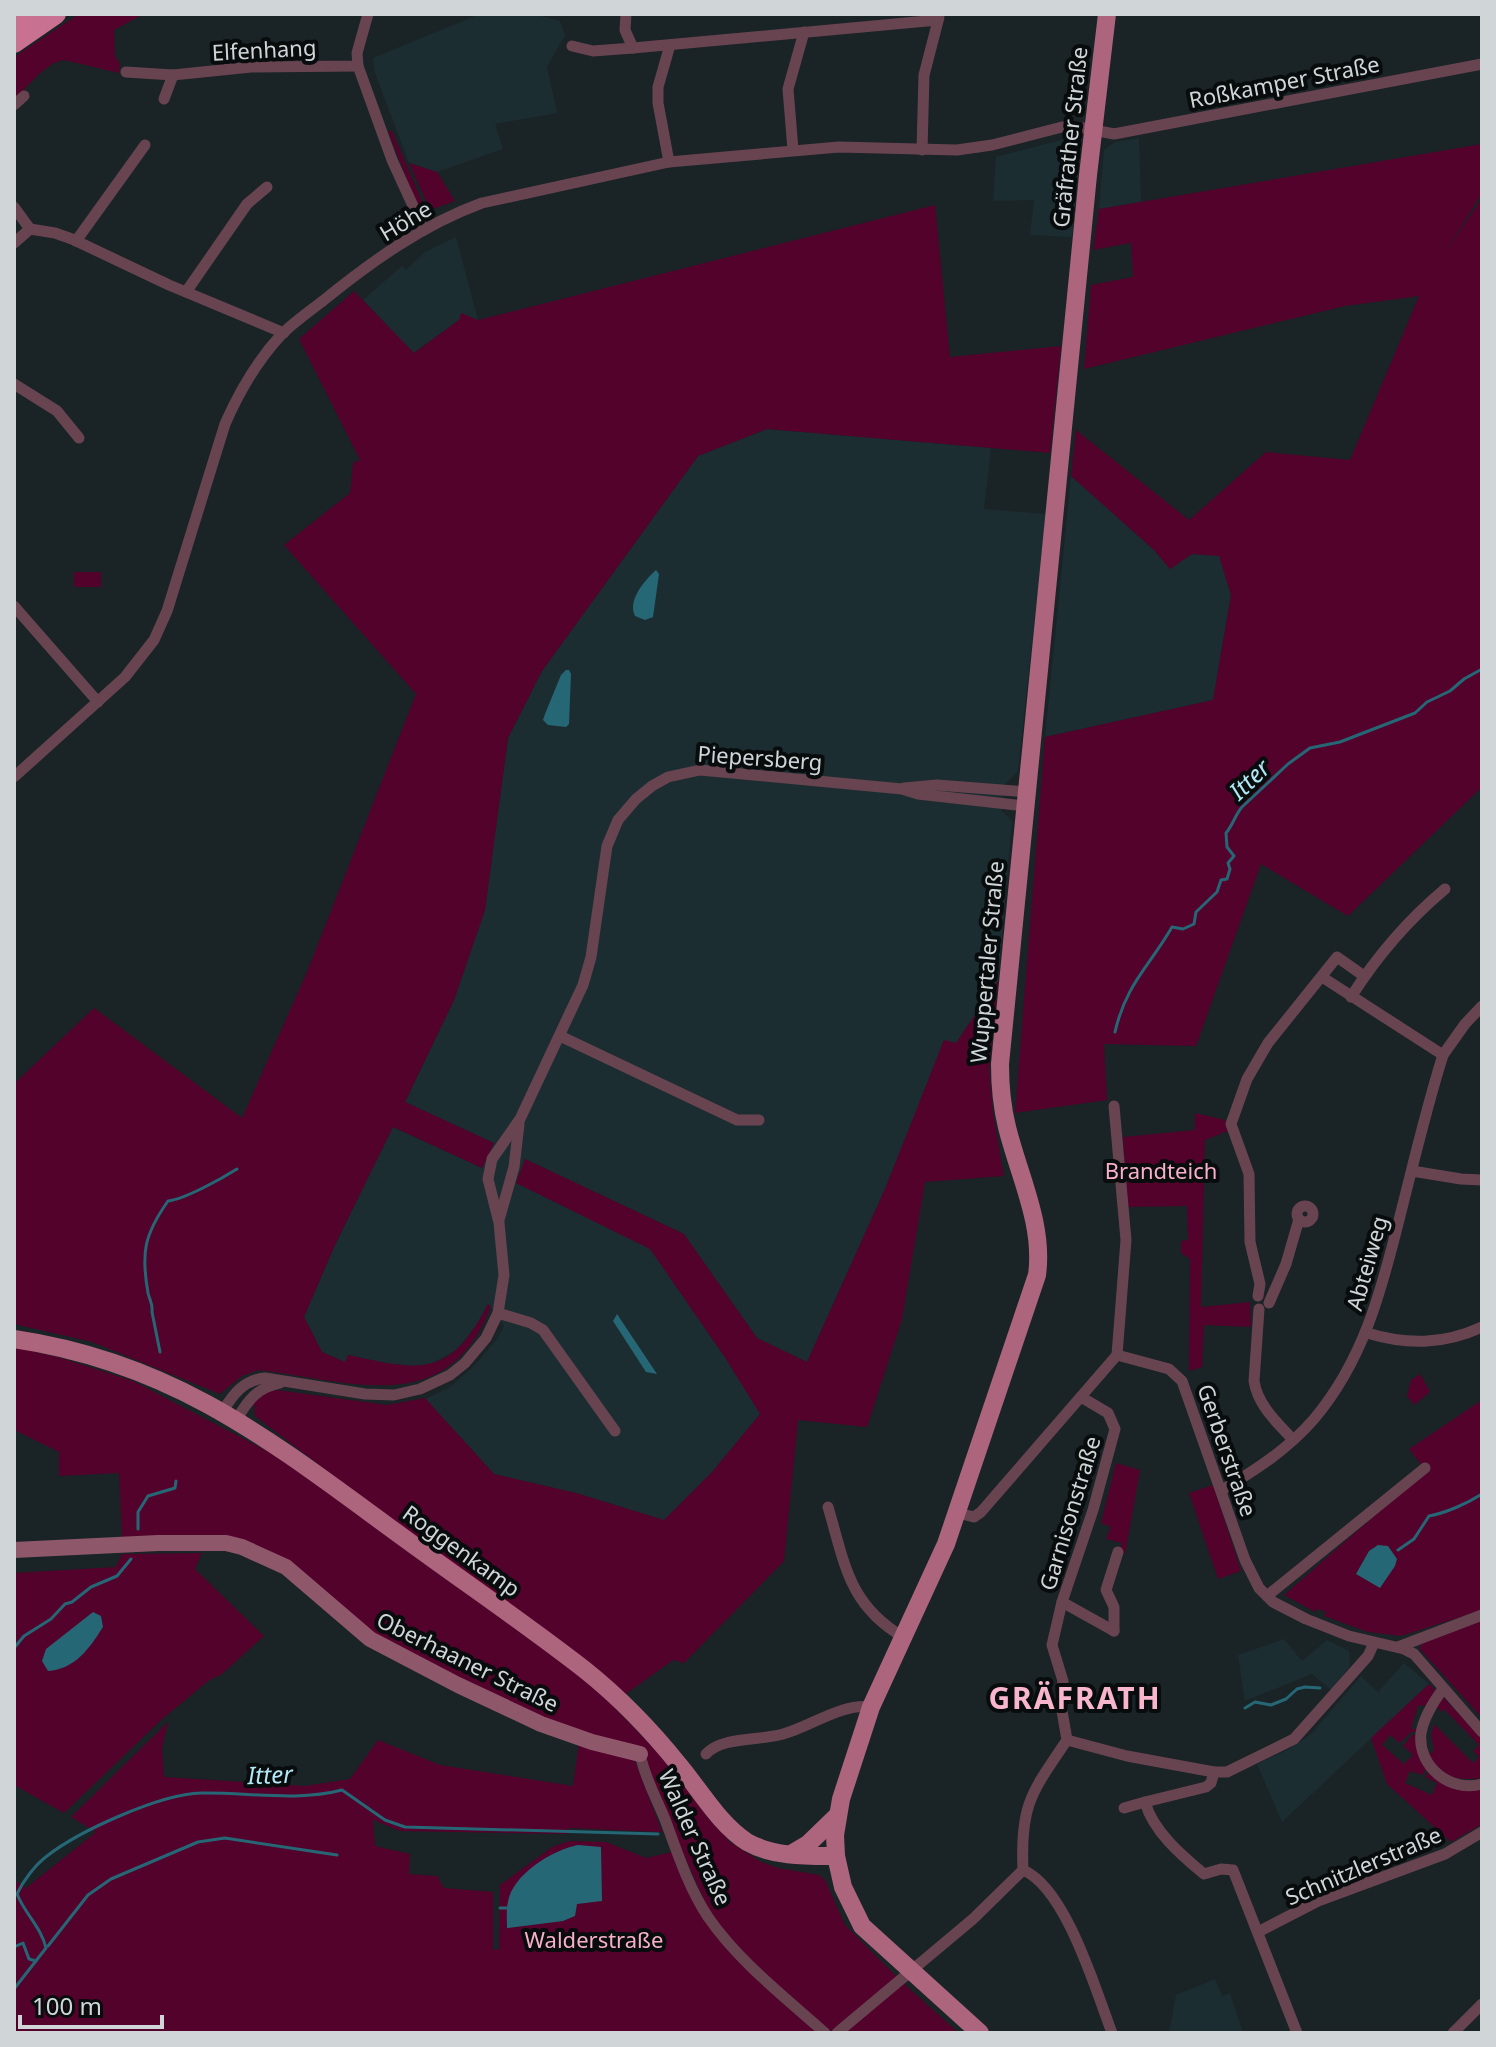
<svg xmlns="http://www.w3.org/2000/svg" width="1496" height="2047" font-family="'Noto Sans',sans-serif">
<rect width="100%" height="100%" fill="#1a2326"/>
<g fill="#1c2d32">
<path d="M480,14H533L560,21L565,35L547,67L557,113L495,124L503,149L437,172L409,163L375,73L373,58Z"/>
<path d="M1069,138L1082,139L1072,237L1030,235L1034,200L993,201L996,157Z"/>
<path d="M1139,138L1141,202L1099,209L1104,150L1115,142Z"/>
<path d="M456,237L478,320H459L413,353L363,300L402,266L406,270L425,252Z"/>
<path d="M767,429L991,448L984,509L1046,514L1018,771L1005,784L1002,811L1012,821L998,981L956,1043L944,1041L885,1189L807,1362L757,1338L684,1234L525,1159L516,1183L650,1248L724,1356L761,1414L712,1472L664,1520L576,1493L494,1474L425,1399L450,1387L474,1366L497,1339L504,1326L488,1304L478,1323L457,1350L425,1367L396,1366L349,1355L345,1363L322,1352L304,1317L334,1247L393,1127L482,1168L494,1143L405,1102L454,1000L485,910L508,738L542,671L698,456Z"/>
<path d="M1071,476L1154,550L1170,569L1191,554L1219,555L1231,595L1213,700L1045,737Z"/>
<path d="M1284,1639L1302,1661L1327,1640L1349,1651L1350,1666L1332,1691L1312,1674L1245,1701L1238,1655Z"/>
<path d="M1404,1663L1429,1684L1282,1822L1257,1764L1287,1750L1311,1734L1361,1676L1378,1692Z"/>
<path d="M1215,1979L1222,1996L1230,1993L1243,2033H1169L1176,1995Z"/>
</g>
<g fill="#52022b" fill-rule="evenodd">
<path d="M79,14H144L114,30L115,56L120,64L119,73L64,60C43,64 30,86 14,99V57Z"/>
<path d="M388,131H392L424,206L422,209L419,210Z"/>
<path d="M1482,144V193L1444,254L1482,198V787L1348,916L1261,864L1196,1046L1104,1044L1107,1100L1015,1113L1045,737L1213,700L1231,595L1219,556L1192,554L1170,569L1154,550L1071,476L1076,430L1189,520L1266,452L1350,460L1419,296L1345,306L1084,369L1091,285L1133,277L1131,243L1093,250L1099,209Z"/>
<path d="M409,163L437,172L455,201L430,210Z"/>
<path d="M935,205L950,357L1061,346L1050,453L767,429L698,456L542,671L508,738L485,910L454,1000L405,1102L494,1143L482,1168L393,1127L334,1247L304,1317L322,1352L345,1362L348,1355C421,1371 450,1378 488,1304L491,1306C448,1420 351,1381 259,1370L242,1376L220,1394L92,1342L14,1324V1079L17,1081L94,1008L242,1118L307,972L416,694L284,545L350,493L353,463L360,460L299,339L354,291L414,353L459,320L461,313L478,320Z"/>
<rect x="74" y="572" width="27" height="15"/>
<path d="M998,981L989,1069L993,1113L1004,1176L925,1182L902,1319L867,1427L798,1420L784,1561L684,1663L673,1660L623,1696L255,1416L254,1403L266,1392L277,1390L387,1405L425,1398L494,1474L576,1493L664,1520L712,1472L760,1414L724,1356L650,1249L516,1183L525,1159L684,1234L757,1338L807,1362L885,1189L944,1040L956,1043Z"/>
<path d="M1195,1113L1225,1120L1228,1131L1205,1140L1201,1307L1250,1302L1251,1327L1204,1325L1202,1367L1189,1371L1190,1259L1181,1253V1241L1188,1240L1187,1206L1128,1207L1123,1137L1195,1130Z"/>
<path d="M14,1347L61,1358L133,1381L305,1471L594,1686L658,1753L709,1819L730,1842L761,1862L778,1868L819,1875L825,1880L845,1925L903,1983L959,2033H14V1880L26,1888L96,1832L71,1817L168,1722L162,1748L164,1777L305,1786L350,1779L378,1740L440,1765L573,1786L579,1742L635,1761L662,1832L569,1828L567,1834L400,1831L373,1820L375,1846L410,1854L409,1874L437,1876L444,1888L493,1892V1950L499,1949L500,1885L552,1847L569,1841L606,1842L646,1858L676,1851L698,1903L731,1943L706,1904L643,1764L374,1637L271,1552L122,1539L119,1473L59,1476V1452L14,1430Z"/>
<path d="M1420,1374L1430,1392L1414,1405L1407,1396L1411,1380Z"/>
<path d="M1482,1400V1610L1401,1636L1368,1632L1324,1616L1326,1612L1317,1609L1315,1612L1284,1595L1426,1471L1409,1449ZM1372,1548L1395,1566L1356,1574L1369,1551Z"/>
<path d="M1116,1463L1140,1470L1125,1554L1119,1552L1122,1543L1106,1539L1111,1527L1101,1523Z"/>
<path d="M1213,1485L1241,1571L1218,1579L1189,1493Z"/>
<path d="M202,1553L195,1569L264,1636L222,1674L208,1681L160,1721L64,1813L14,1785V1573L116,1567L122,1554Z"/>
<path d="M1482,1617V1718L1420,1649L1421,1643Z"/>
<path d="M1429,1684L1436,1691L1429,1705L1418,1706L1411,1728L1419,1730L1410,1733L1400,1743L1390,1735L1382,1745L1404,1764L1413,1755L1403,1746L1411,1736L1418,1733L1428,1768L1422,1775L1410,1771L1405,1783L1432,1795L1437,1783L1425,1777L1430,1769L1482,1788V1824L1451,1842L1387,1784L1371,1738Z"/>
<path d="M1442,1696L1482,1739V1778C1457,1781 1441,1778 1429,1755L1434,1750L1431,1736L1434,1724L1473,1763L1479,1757L1473,1751L1479,1745L1444,1709L1441,1712L1435,1704Z"/>
</g>
<g fill="#266776">
<path d="M656,570L659,574L653,617L645,620L635,616C627,600 645,580 656,570Z"/>
<path d="M566,670H569L571,674L569,724L566,727L548,725L543,720L545,714L561,675Z"/>
<path d="M617,1314L657,1374L646,1372L613,1321Z"/>
<path d="M1378,1545L1388,1546L1397,1559L1395,1566L1380,1588L1356,1574L1369,1551Z"/>
<path d="M93,1612L101,1616L103,1627C89,1649 75,1669 48,1671L42,1661L46,1649Z"/>
<path d="M578,1845L601,1847L602,1901L577,1904L575,1916L563,1921L507,1928C507,1920 506,1910 508,1902C512,1875 552,1850 578,1845Z"/>
</g>
<g fill="none" stroke-linecap="round" stroke-linejoin="round">
<g stroke="#266776" stroke-width="3">
<path d="M1115,1032C1126,984 1149,967 1172,927L1183,929L1194,924L1196,912L1217,892L1221,880L1227,879L1230,869L1228,863L1234,856L1227,847L1226,833C1233,825 1235,815 1242,807L1288,764L1310,748L1340,742L1415,713L1427,702L1450,691L1464,679L1482,669"/>
<path d="M160,1352L152,1312C153,1304 150,1301 148,1293C141,1253 144,1235 168,1201C185,1199 221,1179 237,1169"/>
<path d="M138,1529V1512L148,1496L175,1488L176,1481"/>
<path d="M1398,1550L1414,1539L1429,1516C1446,1513 1468,1503 1482,1494"/>
<path d="M14,1648L24,1636L51,1619L65,1604L72,1602L91,1587L117,1576L131,1559"/>
<path d="M1245,1708L1255,1702L1271,1705L1286,1699L1297,1689L1305,1687L1320,1688"/>
<path d="M500,1908H510"/>
<path d="M48,1946L88,1895L111,1879L198,1842L225,1838L337,1855"/>
<path d="M14,1947L23,1943L29,1959L36,1961"/>
<path d="M14,1989L46,1948C41,1927 25,1914 17,1894C23,1881 35,1865 47,1856C79,1831 160,1794 201,1793C247,1792 296,1802 342,1790L385,1820L405,1827L658,1834"/>
</g>
<g stroke="#684450" stroke-width="11">
<path d="M626,14L625,30L633,48"/>
<path d="M572,46L593,51L633,48L938,20"/>
<path d="M358,66L392,160L424,230"/>
<path d="M126,72L173,75L251,67L358,66L357,53L368,14"/>
<path d="M164,99L173,75"/>
<path d="M14,105L24,96"/>
<path d="M793,150L788,89L804,32"/>
<path d="M922,150L924,75L939,17"/>
<path d="M669,162L658,103V87L670,45"/>
<path d="M14,207L30,229"/>
<path d="M76,241L145,145"/>
<path d="M14,243L30,229L55,233L72,239L169,285L284,333"/>
<path d="M186,292L247,204L267,187"/>
<path d="M14,384L57,411L79,438"/>
<path d="M14,606L98,702"/>
<path d="M14,777L125,677L154,640L167,611L225,424C239,392 257,361 281,335C294,322 310,311 324,300C372,261 424,224 482,203L669,162L839,147L957,150L992,145L1062,127H1078L1114,134L1482,64"/>
<path d="M904,788L937,785L1027,792"/>
<path d="M1322,977L1443,1055"/>
<path d="M1351,997C1377,956 1408,920 1445,889"/>
<path d="M560,1036L737,1120H759"/>
<path d="M1114,1106L1126,1240L1117,1355"/>
<path d="M1412,1171L1461,1179L1482,1180"/>
<circle cx="1305" cy="1214" r="8"/>
<path d="M499,1220L514,1167L519,1124"/>
<path d="M1258,1296L1260,1284L1250,1242L1249,1174L1231,1124L1247,1079L1268,1043L1337,957L1364,976"/>
<path d="M1269,1303L1286,1264L1299,1219"/>
<path d="M1259,1309L1254,1381C1258,1406 1277,1422 1293,1440"/>
<path d="M498,1313L531,1323L543,1330L615,1431"/>
<path d="M1367,1333C1407,1345 1443,1345 1482,1327"/>
<path d="M1117,1355L1169,1369L1182,1381L1245,1560L1259,1588L1273,1602L1306,1619L1349,1636L1404,1649L1414,1654L1482,1732"/>
<path d="M223,1411C233,1394 244,1380 265,1378L365,1394L394,1395L420,1389L450,1375L465,1363L486,1338L498,1313L504,1275L499,1223L488,1179L492,1159L520,1119L583,985L591,957L607,846L618,820L636,799L652,786L668,777L700,770L902,789L918,794L1025,806"/>
<path d="M237,1419C248,1400 257,1388 280,1383"/>
<path d="M1222,1490C1256,1470 1288,1449 1314,1419C1363,1361 1381,1292 1399,1220C1413,1165 1426,1109 1443,1055L1465,1024L1482,1006"/>
<path d="M828,1507C845,1564 848,1604 903,1637"/>
<path d="M958,1513L974,1517L981,1512L1117,1355"/>
<path d="M1267,1596L1425,1468"/>
<path d="M1062,1602L1114,1631"/>
<path d="M1114,1631V1607L1106,1590L1118,1552"/>
<path d="M1398,1647L1482,1615"/>
<path d="M1443,1689C1434,1701 1424,1717 1421,1733C1417,1767 1451,1793 1482,1784"/>
<path d="M1067,1740L1060,1699L1063,1681L1052,1645L1062,1602L1093,1510L1115,1429L1108,1413L1081,1397"/>
<path d="M1067,1740L1127,1756L1214,1772H1227L1294,1739L1368,1656L1374,1643"/>
<path d="M640,1754C645,1779 657,1799 666,1822C678,1855 689,1888 708,1917C739,1962 785,1997 825,2033"/>
<path d="M706,1754C723,1736 760,1741 783,1734C812,1726 841,1703 871,1707"/>
<path d="M1214,1772L1211,1783L1206,1787L1145,1802C1153,1831 1181,1855 1204,1874L1221,1869L1233,1870L1297,2033"/>
<path d="M1124,1808L1145,1802"/>
<path d="M1023,1870C1066,1888 1096,1991 1112,2033"/>
<path d="M1023,1870C1020,1804 1032,1792 1067,1740"/>
<path d="M1258,1932L1318,1901L1445,1854L1482,1832"/>
<path d="M837,2033L973,1919L1023,1870"/>
<path d="M1453,2033L1482,2004"/>
</g>
<path stroke="#8f576a" stroke-width="16" d="M14,1550L158,1543H226L242,1547L286,1567L370,1639L458,1685L541,1724L592,1742L640,1754"/>
<g stroke="#ad657e" stroke-width="18">
<path d="M14,1339C177,1363 275,1444 404,1538C464,1582 526,1624 585,1670C620,1698 651,1730 679,1765C700,1790 719,1824 747,1842C773,1857 808,1856 836,1856"/>
<path d="M791,1854L808,1844L838,1815"/>
<path d="M980,2033L862,1926L843,1887L836,1856L835,1835L841,1799L871,1707L946,1544L1037,1275C1044,1224 1019,1176 1007,1127C1002,1107 1000,1085 1000,1064L1088,175L1107,14"/>
</g>
<g stroke="#c87191" stroke-width="20">
<path d="M14,22L26,14"/>
<path d="M14,43L56,14"/>
</g>
</g>
<g text-anchor="middle" dominant-baseline="central" stroke-width="8" stroke-linejoin="round" paint-order="stroke">
<g font-size="22" fill="#d0d6d8" stroke="#080c0d">
<text transform="translate(264 49) rotate(-3)">Elfenhang</text>
<text transform="translate(1284 81) rotate(-11)">Roßkamper Straße</text>
<text transform="translate(1069 137) rotate(-84)">Gräfrather Straße</text>
<text transform="translate(405 220) rotate(-31)">Höhe</text>
<text transform="translate(760 757) rotate(4)">Piepersberg</text>
<text transform="translate(986 962) rotate(-85)">Wuppertaler Straße</text>
<text transform="translate(1366 1263) rotate(-74)">Abteiweg</text>
<text transform="translate(1228 1450) rotate(71)">Gerberstraße</text>
<text transform="translate(1069 1513) rotate(-73)">Garnisonstraße</text>
<text transform="translate(462 1550) rotate(36)">Roggenkamp</text>
<text transform="translate(468 1661) rotate(26)">Oberhaaner Straße</text>
<text transform="translate(696 1837) rotate(66)">Walder Straße</text>
<text transform="translate(1363 1865) rotate(-23)">Schnitzlerstraße</text>
</g>
<g font-size="22" fill="#f7b0c8" stroke="#080c0d">
<text x="1161" y="1170">Brandteich</text>
<text x="594" y="1939">Walderstraße</text>
</g>
<g font-size="24" font-style="italic" fill="#b2e7f5" stroke="#080c0d">
<text transform="translate(1249 779) rotate(-44)">Itter</text>
<text transform="translate(270 1774) rotate(-2)">Itter</text>
</g>
<g font-size="30" font-weight="bold" letter-spacing="2" fill="#f7b6cb" stroke="#080c0d">
<text x="1075" y="1697">GRÄFRATH</text>
</g>
</g>
<rect width="1496" height="2047" fill="none" stroke="#d0d6d8" stroke-width="32"/>
<path d="M20 2015v12h142v-12" fill="none" stroke="#d0d6d8" stroke-width="4"/>
<text x="32" y="2015" font-size="24" fill="#d0d6d8" stroke="#080c0d" stroke-width="6" paint-order="stroke">100 m</text>
</svg>
